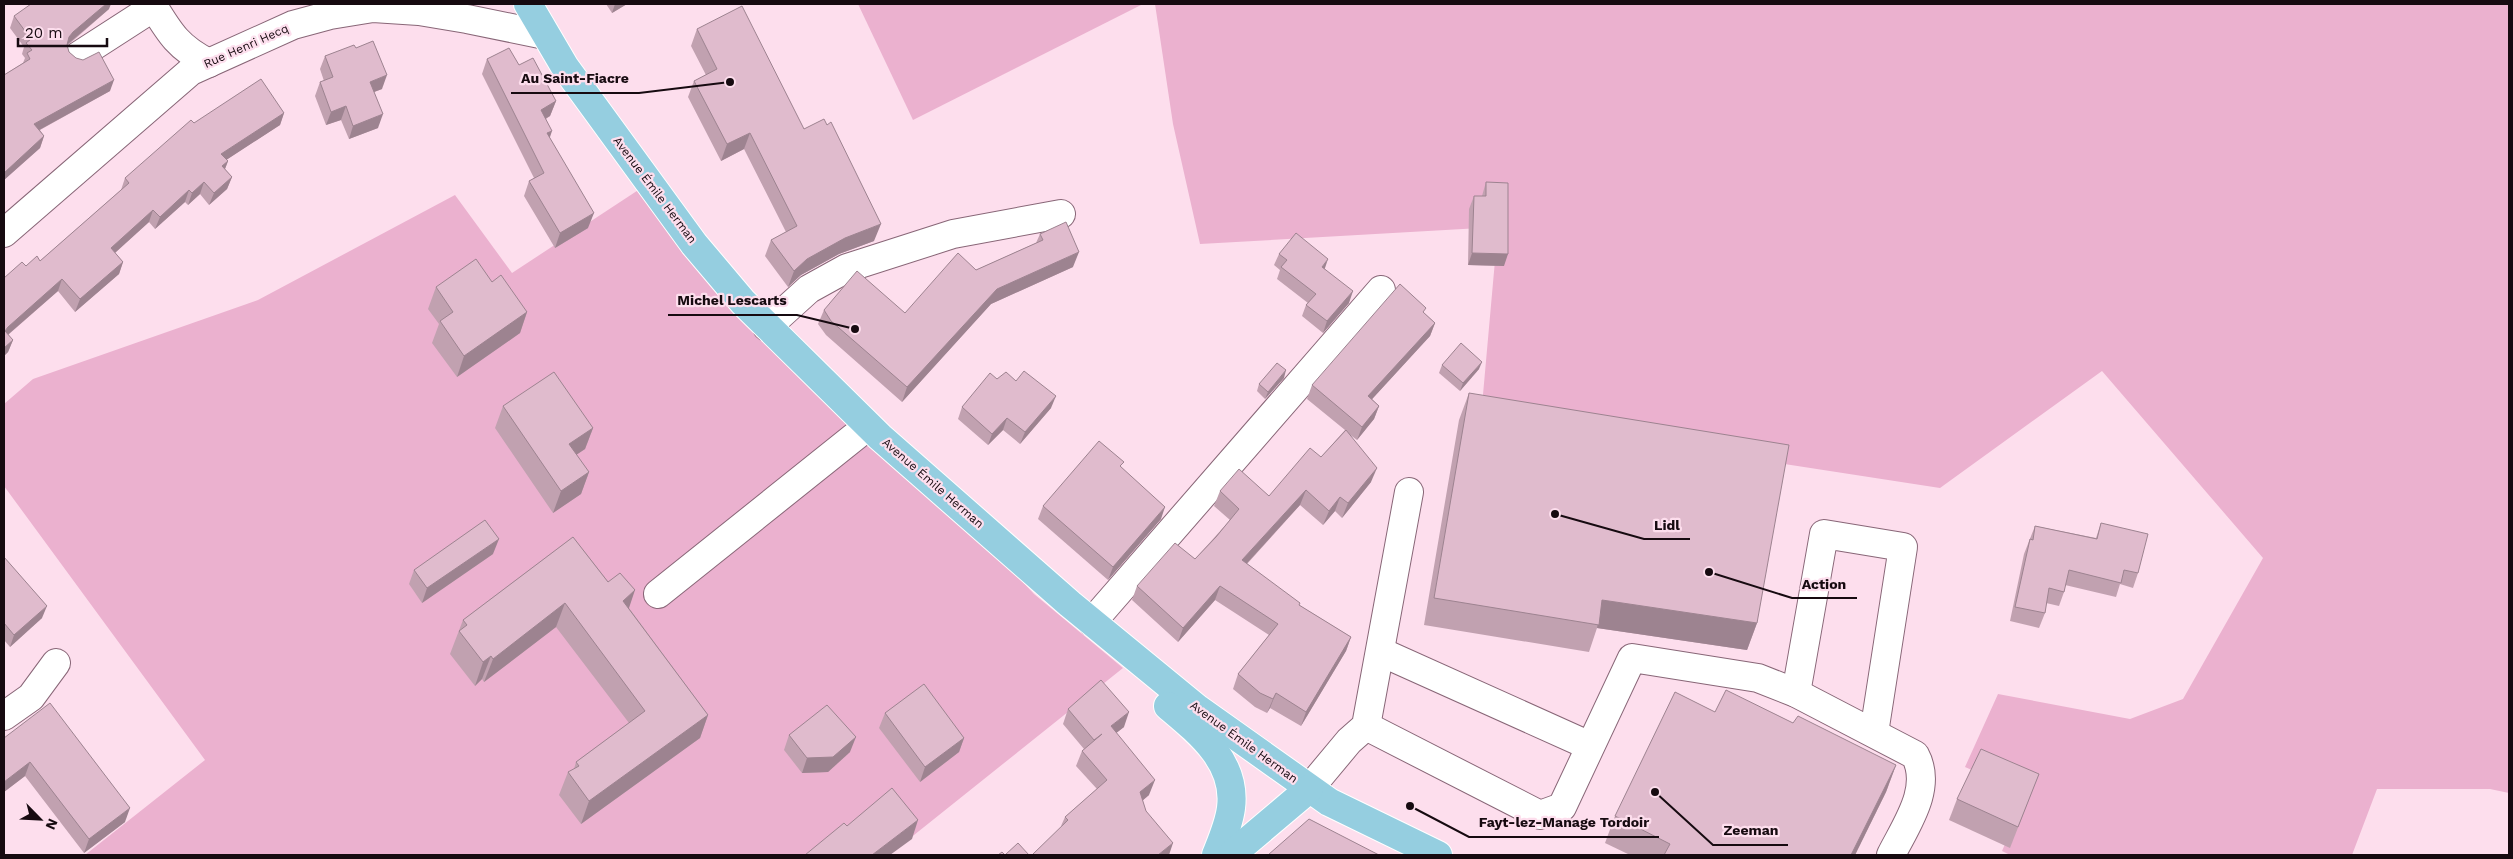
<svg xmlns="http://www.w3.org/2000/svg" width="2513" height="859" font-family="'Work Sans',sans-serif">
<rect width="100%" height="100%" fill="#fddeed"/>
<g fill="#ebb1cf">
<path d="M858,4H1143L913,120Z"/>
<path d="M1155,4H2509V793L2490,789H2377L2352,855H2010L2002,851L2027,794L1965,767L1998,694L2130,719L2183,699L2263,558L2102,371L1940,488L1481,417L1498,227L1200,244L1173,124Z"/>
<path d="M649,183L1034,594L1123,668L889,855H85L205,760L4,486V404L33,379L258,300L455,195L512,273Z"/>
</g>
<g fill="none" stroke-linecap="round" stroke-linejoin="round">
<g stroke="#867" stroke-width="30">
<g id="minor">
<path d="M152,4C169,32 178,48 209,63"/>
<path d="M78,56L154,7"/>
<path d="M4,233L191,71L293,25L330,15L373,8L419,11L467,19L545,35"/>
<path d="M767,327L809,289L847,268L953,234L1061,214"/>
<path d="M658,594L868,426"/>
<path d="M1092,622L1381,290"/>
<path d="M1381,652L1590,746"/>
<path d="M1796,693L1824,534L1903,547L1874,733"/>
<path d="M4,716L31,697L56,663"/>
<path d="M1366,726L1540,815L1562,807L1632,658L1758,678L1796,693L1915,755C1933,788 1906,825 1891,855"/>
<path d="M1309,789L1349,741L1366,726L1409,492"/>
</g>
</g>
<g stroke="#fff" stroke-width="30">
<g id="major">
<path d="M528,4L565,67L694,244L743,302L880,437L1070,604L1198,709L1329,802L1438,855"/>
<path d="M1168,706C1199,732 1237,762 1231,808C1229,824 1222,840 1216,855"/>
<path d="M1231,855L1309,789"/>
</g>
</g>
<use href="#minor" stroke="#fff" stroke-width="28"/>
<use href="#major" stroke="#95cee0" stroke-width="28"/>
</g>
<g fill="#c1a1b0">
<path d="M606,4H627L612,13Z"/>
<path d="M109,9L67,46L69,52L110,91L40,130L44,136L40,148L4,180V75L23,63L25,58L22,54L24,47L10,28L14,16Z"/>
<path d="M697,29L804,129L874,241L839,254L801,275L788,287L765,256L771,240L786,232L744,149L721,161L688,97L694,81L706,75L691,46Z"/>
<path d="M356,48L382,89L374,92L378,128L349,139L341,120L326,125L315,96L320,82L324,81L320,69L325,56Z"/>
<path d="M487,59L519,65L556,101L550,116L546,119L550,138L588,228L555,248L524,196L529,181L534,178L482,74Z"/>
<path d="M284,113L280,125L226,160L228,161L225,169L232,177L227,189L209,205L200,194L188,205L185,202L155,229L149,222L115,253L123,262L119,274L75,312L58,291L8,335L13,340L8,352L4,356V278L26,266L40,261L121,190L125,178L194,123Z"/>
<path d="M1486,182L1504,266L1468,265L1469,209L1474,196H1482Z"/>
<path d="M1040,234L1073,267L991,304L902,402L826,335L818,324L824,310L905,313L976,270L1036,243Z"/>
<path d="M1279,254L1325,269L1349,303L1323,333L1302,316L1306,305L1308,303L1277,279L1280,270L1274,265Z"/>
<path d="M492,282L527,312L520,333L457,377L432,343L439,324L428,309L436,287Z"/>
<path d="M1424,313L1435,323L1430,336L1372,399L1379,406L1374,419L1357,440L1349,434L1371,482L1342,518L1335,511L1323,525L1300,505L1247,564L1299,605L1351,637L1346,651L1301,726L1270,708L1267,713L1255,707L1233,689L1238,674L1269,635L1215,600L1178,642L1132,600L1137,586L1195,559L1230,520L1214,506L1220,491L1269,496L1321,457L1345,430L1307,399L1312,385Z"/>
<path d="M1442,365L1479,369L1460,391L1439,373Z"/>
<path d="M1284,378L1265,399L1257,391L1259,384Z"/>
<path d="M997,379L1016,381L1051,408L1020,444L1003,430L988,445L958,419L962,407Z"/>
<path d="M1469,393L1757,623L1747,650L1597,628L1589,652L1424,625L1459,420Z"/>
<path d="M503,406L593,428L585,449L576,455L589,472L581,494L553,513L495,428Z"/>
<path d="M1122,468L1161,519L1108,580L1038,519L1043,506Z"/>
<path d="M2101,523L2138,573L2133,588L2120,584L2116,597L2065,585L2064,592L2059,606L2046,603L2045,613L2039,628L2010,621L2024,554L2035,526L2096,538Z"/>
<path d="M573,537L629,608L708,715L700,738L581,824L559,795L568,772L574,769L576,762L629,723L556,627L484,682L482,679L475,686L450,654L463,620Z"/>
<path d="M493,554L422,603L409,584L414,570Z"/>
<path d="M4,557L42,618L10,647L4,640Z"/>
<path d="M1068,709L1124,727L1116,733L1149,795L1143,800L1061,826L1065,817L1097,789L1076,766L1082,751L1084,749L1063,724Z"/>
<path d="M1715,712L1793,723L1896,765L1886,792L1855,855H1630L1605,843L1615,816Z"/>
<path d="M885,713L964,738L959,752L920,782L879,728Z"/>
<path d="M789,735L850,752L828,772L802,773L784,750Z"/>
<path d="M4,738L125,822L84,853L25,776L4,792Z"/>
<path d="M2039,774L2010,848L1949,820L1957,799Z"/>
</g>
<g fill="#9d8390">
<path d="M106,4H111L109,9L69,43L64,48L69,37L73,32Z"/>
<path d="M615,4H627L612,13Z"/>
<path d="M387,75L382,89L366,95L370,82Z"/>
<path d="M114,80L110,91L30,135L34,124Z"/>
<path d="M556,101L550,116L535,124L541,110Z"/>
<path d="M346,106L341,120L326,125L331,112Z"/>
<path d="M284,113L280,125L217,166L221,154Z"/>
<path d="M383,114L378,128L349,139L353,126Z"/>
<path d="M552,131L547,146V133Z"/>
<path d="M750,133L744,149L721,161L727,144Z"/>
<path d="M44,136L40,148L4,180V173Z"/>
<path d="M228,161L223,174L222,166Z"/>
<path d="M232,177L227,189L209,205L214,193Z"/>
<path d="M204,182L200,194L188,205L192,193Z"/>
<path d="M189,190L185,202L155,229L160,217Z"/>
<path d="M153,210L149,222L107,260L111,248Z"/>
<path d="M594,213L588,228L555,248L560,233Z"/>
<path d="M881,224L874,241L839,254L801,275L788,287L794,271L807,259L845,238Z"/>
<path d="M1079,252L1073,267L991,304L902,402L907,387L997,289Z"/>
<path d="M1472,253L1508,254L1504,266L1468,265Z"/>
<path d="M1328,259L1324,271L1322,267Z"/>
<path d="M123,262L119,274L75,312L80,299Z"/>
<path d="M62,279L58,291L4,338V334L8,327Z"/>
<path d="M1353,291L1349,303L1323,333L1327,321Z"/>
<path d="M527,312L520,333L457,377L464,356Z"/>
<path d="M1435,323L1430,336L1363,409L1368,396Z"/>
<path d="M13,340L8,352L4,356V348Z"/>
<path d="M1482,362L1479,369L1460,391L1463,383Z"/>
<path d="M1286,370L1284,378L1265,399L1268,392Z"/>
<path d="M1056,396L1051,408L1020,444L1025,432Z"/>
<path d="M1379,406L1374,419L1357,440L1362,427Z"/>
<path d="M1007,418L1003,430L988,445L992,434Z"/>
<path d="M593,428L585,449L561,465L569,444Z"/>
<path d="M1377,468L1371,482L1342,518L1348,503Z"/>
<path d="M589,472L581,494L553,513L561,491Z"/>
<path d="M1306,490L1300,505L1237,574L1242,560Z"/>
<path d="M1340,497L1335,511L1323,525L1329,511Z"/>
<path d="M1165,507L1161,519L1108,580L1113,567Z"/>
<path d="M499,539L493,554L422,603L427,588Z"/>
<path d="M1220,586L1215,600L1178,642L1183,628Z"/>
<path d="M635,590L627,614L623,601Z"/>
<path d="M1602,600L1757,623L1747,650L1597,628Z"/>
<path d="M565,603L556,627L484,682L493,659Z"/>
<path d="M47,606L42,618L10,647L14,635Z"/>
<path d="M1351,637L1346,651L1301,726L1306,712Z"/>
<path d="M491,656L482,679L475,686L483,662Z"/>
<path d="M1276,693L1270,708L1267,713L1273,699Z"/>
<path d="M1129,712L1124,727L1106,741L1111,726Z"/>
<path d="M708,715L700,738L581,824L589,801Z"/>
<path d="M856,737L850,752L828,772L802,773L807,758Z"/>
<path d="M964,738L959,752L920,782L925,767Z"/>
<path d="M30,762L25,776L4,792V782Z"/>
<path d="M1896,765L1886,792L1855,855H1851Z"/>
<path d="M1155,780L1149,795L1135,807L1140,792Z"/>
<path d="M130,808L125,822L84,853L89,839Z"/>
<path d="M918,820L912,839L890,855H872Z"/>
<path d="M1173,843L1169,855H1158Z"/>
</g>
<g fill="#e0bbcd" stroke="#9d8390">
<path d="M31,4H106L73,32L69,37L67,45L69,52L76,58L83,60L99,52L114,80L34,124L44,136L4,173V75L30,59L27,53L32,50L26,43L31,39L14,16Z"/>
<path d="M742,6L804,129L824,119L827,125L831,122L881,224L845,238L807,259L794,271L771,240L797,226L750,133L727,144L694,81L717,69L697,29Z"/>
<path d="M373,41L387,75L370,82L383,114L353,126L346,106L331,112L320,82L333,77L325,56L354,45L356,48Z"/>
<path d="M509,48L519,65L533,58L556,101L541,110L552,131L547,133L594,213L560,233L529,181L544,173L487,59Z"/>
<path d="M261,79L284,113L221,154L228,161L222,166L232,177L214,193L204,182L192,193L189,190L160,217L153,210L111,248L123,262L80,299L62,279L8,327L5,331L13,340L4,348V278L22,262L26,266L37,256L40,261L129,183L125,178L191,120L194,123Z"/>
<path d="M1486,182L1508,183V254L1472,253L1474,196H1486Z"/>
<path d="M1066,222L1079,252L997,289L907,387L831,321L824,310L857,271L905,313L958,253L976,270L1043,240L1040,234Z"/>
<path d="M1296,233L1328,259L1322,267L1353,291L1327,321L1306,305L1316,294L1281,267L1287,260L1279,254Z"/>
<path d="M476,259L492,282L501,275L527,312L464,356L440,321L453,312L436,287Z"/>
<path d="M1400,284L1426,308L1423,312L1435,323L1368,396L1379,406L1362,427L1312,385Z"/>
<path d="M1461,343L1482,362L1463,383L1442,365Z"/>
<path d="M1277,363L1286,370L1268,392L1259,384Z"/>
<path d="M1024,371L1056,396L1025,432L1007,418L992,434L962,407L990,373L997,379L1006,372L1016,381Z"/>
<path d="M554,372L593,428L569,444L589,472L561,491L503,406Z"/>
<path d="M1469,393L1789,445L1757,623L1602,600L1599,625L1434,598Z"/>
<path d="M1346,430L1377,468L1348,503L1340,497L1329,511L1306,490L1242,560L1300,603L1299,605L1351,637L1306,712L1276,693L1273,699L1260,693L1238,674L1278,624L1220,586L1183,628L1137,586L1175,543L1195,559L1216,537L1239,509L1220,491L1239,469L1269,496L1310,448L1321,457Z"/>
<path d="M1099,441L1124,462L1120,466L1165,507L1113,567L1043,506Z"/>
<path d="M485,520L499,539L427,588L414,570Z"/>
<path d="M2101,523L2148,534L2138,573L2124,570L2121,583L2069,570L2064,592L2049,588L2045,613L2015,607L2030,539L2033,540L2035,526L2097,539Z"/>
<path d="M573,537L608,582L620,573L635,590L623,601L708,715L589,801L568,772L579,766L576,762L645,711L565,603L493,659L491,656L483,662L459,631L467,625L463,620Z"/>
<path d="M4,557L47,606L14,635L4,623Z"/>
<path d="M1101,680L1129,712L1111,726L1155,780L1140,792L1146,811L1173,843L1158,855H1032L1068,820L1065,817L1107,780L1082,751L1102,734L1094,740L1068,709Z"/>
<path d="M924,684L964,738L925,767L885,713Z"/>
<path d="M1726,690L1793,723L1798,716L1896,765L1851,855H1664L1670,844L1615,816L1675,692L1715,712Z"/>
<path d="M50,703L130,808L89,839L30,762L4,782V738Z"/>
<path d="M827,705L856,737L833,757L807,758L789,735Z"/>
<path d="M1981,749L2039,774L2018,827L1957,799Z"/>
<path d="M892,788L918,820L872,855H805L844,823L847,826Z"/>
<path d="M1309,819L1379,855H1268Z"/>
<path d="M1018,843L1029,855H1005Z"/>
<path d="M1002,852L1005,855H998Z"/>
</g>
<g text-anchor="middle" dominant-baseline="central" stroke-width="4.5" stroke-linejoin="round" paint-order="stroke">
<g font-size="12" fill="#160a10" stroke="#fddeed">
<text transform="translate(246 46) rotate(-24)">Rue Henri Hecq</text>
<text transform="translate(655 190) rotate(53)">Avenue Émile Herman</text>
<text transform="translate(933 483) rotate(41)">Avenue Émile Herman</text>
<text transform="translate(1244 742) rotate(36)">Avenue Émile Herman</text>
</g>
</g>
<path fill="none" stroke="#160a10" stroke-width="2" d="M730 82L639 93H511M855 329L797 315H668M1555 514L1644 539H1690M1709 572L1792 598H1857M1410 806L1469 837H1659M1655 792L1713 845H1788"/>
<g fill="#160a10" stroke="#fddeed" stroke-width="2">
<circle cx="730" cy="82" r="5"/>
<circle cx="855" cy="329" r="5"/>
<circle cx="1555" cy="514" r="5"/>
<circle cx="1709" cy="572" r="5"/>
<circle cx="1410" cy="806" r="5"/>
<circle cx="1655" cy="792" r="5"/>
</g>
<g font-size="14" text-anchor="middle" font-weight="bold" fill="#160a10" stroke="#fddeed" stroke-width="4.5" stroke-linejoin="round" paint-order="stroke">
<text x="575" y="83">Au Saint-Fiacre</text>
<text x="732" y="305">Michel Lescarts</text>
<text x="1667" y="530">Lidl</text>
<text x="1824" y="589">Action</text>
<text x="1564" y="827">Fayt-lez-Manage Tordoir</text>
<text x="1751" y="835">Zeeman</text>
</g>
<rect width="2513" height="859" fill="none" stroke="#160a10" stroke-width="10"/>
<g transform="translate(40 819) rotate(114)" stroke="#fddeed" stroke-width="4" paint-order="stroke">
<path d="M0-4L9 19L0 12L-9 19Z" fill="#160a10"/>
<text y="-8" font-size="14" font-weight="bold" text-anchor="middle" fill="#160a10">N</text>
</g>
<path d="M18 38v8h89v-8" fill="none" stroke="#160a10" stroke-width="2.5"/>
<text x="25" y="38" font-size="15" fill="#160a10" stroke="#fddeed" stroke-width="4" paint-order="stroke">20 m</text>
</svg>
